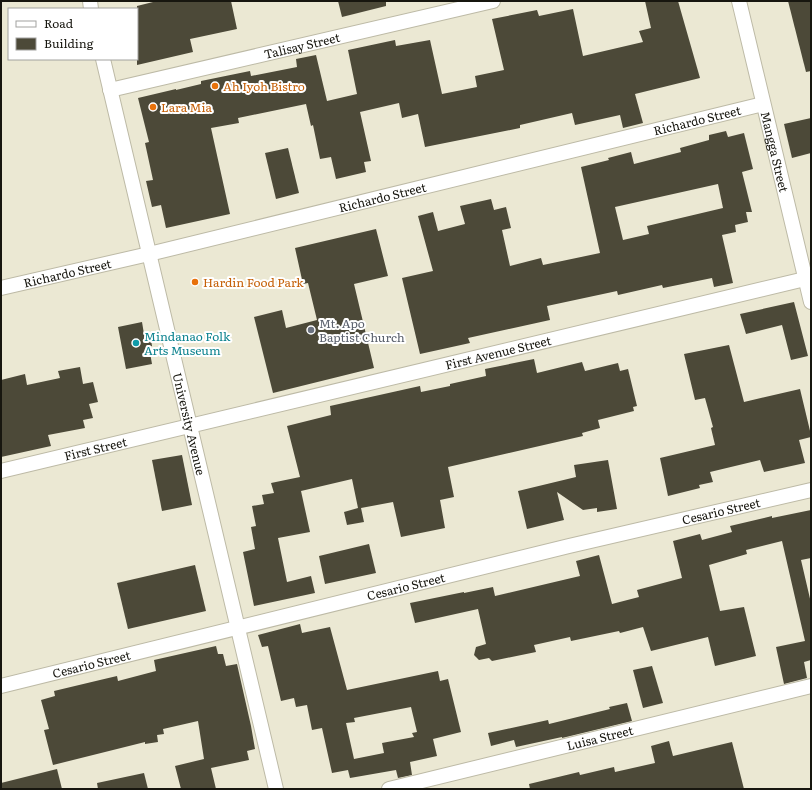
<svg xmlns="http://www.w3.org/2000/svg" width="812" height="790" font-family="Literata,serif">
<rect width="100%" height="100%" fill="#ebe8d3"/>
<g fill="#4c4938" fill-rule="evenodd">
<path d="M157,1H231L237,29L190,39L193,52L137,65V6Z"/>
<path d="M338,1H386V6L342,17Z"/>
<path d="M645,1H678L700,78L635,94L643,123L623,128L620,115L575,125L572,113L520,125V128L425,147L418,114L402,118L399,103L360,112L371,161L364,162L366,172L336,179L331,157L320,159L313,125L311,126L306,104L238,118L239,123L211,128L230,214L166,228L161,205L152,207L146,181L153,180L145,143L149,142L138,98L176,89V90L201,84V81L250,71L251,76L297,67L296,59L316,55L327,101L357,94L348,50L395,40L396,46L430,40L442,94L477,87L475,76L504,70L492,19L537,10L539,16L573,9L583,56L643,42L639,31L651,28Z"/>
<path d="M788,1H811V71L806,72Z"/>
<path d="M811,118V153L792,158L784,124Z"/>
<path d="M726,131L728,137L744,133L753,169L742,172L752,212H746L748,222L735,225L736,232L722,235L733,283L714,287L712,278L663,288L662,285L618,295L617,291L547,306L550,320L468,338L470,343L420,354L402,278L433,271L418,216L433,212L438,231L465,224L460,206L491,199L494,210L506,207L511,228L502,230L510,266L541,258L543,265L600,253L581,167L609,160L608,158L631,152L634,164L681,152L680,148L709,140V135ZM718,184L723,208L647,226L649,234L623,240L615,207Z"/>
<path d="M288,148L299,193L276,199L265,153Z"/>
<path d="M376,229L388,276L354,284L374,368L273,393L254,317L282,310L286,328L317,320L308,283L303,284L295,248Z"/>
<path d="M794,302L808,356L791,360L782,325L746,334L740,314Z"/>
<path d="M142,322L144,334L150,333L152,346L149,347L152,364L126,369L118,327Z"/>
<path d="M729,345L744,402L800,389L811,435V437L799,440L805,463L764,472L760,460L710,472L713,482L699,485L700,488L668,496L660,458L715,445L711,428L713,427L705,398L695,400L684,354Z"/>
<path d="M534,359L537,373L582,362L585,371L618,363L620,371L628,369L637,406L633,407L634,411L598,420L600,428L582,433L583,436L448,467L454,497L440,500L445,528L401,537L393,502L361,508L364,522L347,525L344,512L358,508L352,479L301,491L310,532L278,538L287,582L311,576L315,593L254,606L243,552L255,549L251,527L256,526L252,506L264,504L262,495L274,493L271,483L300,477L287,426L331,415L330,406L420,386L421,392L450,386V384L486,376L485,369Z"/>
<path d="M80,367L83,384L93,382L98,402L89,404L93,418L83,420L85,428L48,435L51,446L1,457V380L25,374L27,385L60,378L58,371Z"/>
<path d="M182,455L192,505L162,511L152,460Z"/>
<path d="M608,460L617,509L597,512V508L583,510L557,492L564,520L527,529L518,491L576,477L574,465Z"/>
<path d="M811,510V558L801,560L811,603V660L804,662L807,678L784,684L776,647L805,641L782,541L746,550L747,554L709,565L720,611L744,607L756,656L715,666L708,637L651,651L643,627L620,633L619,631L571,641L570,637L534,645L536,652L492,661L489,658L479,660L474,655L476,647L486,644L478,609L415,623L410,603L464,592V593L493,587L495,596L580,576L576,561L599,555L612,604L639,597L637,590L682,578L673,541L700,534L702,540L732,532L730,526L772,516V518Z"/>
<path d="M369,544L376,573L325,584L319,556Z"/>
<path d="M195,565L206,611L128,629L117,583Z"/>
<path d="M300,624L302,633L330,627L347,690L438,671L440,681L448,679L461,732L433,739L437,756L410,762L412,775L398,778L396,770L350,778L348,770L332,773L322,728L312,730L307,705L296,707L294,698L281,701L268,646L262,647L258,635ZM411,707L417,732L412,733L414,737L382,743L384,753L354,759L346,723L355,722L354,718Z"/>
<path d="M216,646L218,654H223L226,666L237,664L251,726L255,749L247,751L249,760L211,768L216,789H181L175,766L204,759L198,721L163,729L164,734L157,735L158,742L145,744V742L53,765L44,730L49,729L41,700L55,696L54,691L100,680L117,676L118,681L156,671L154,660Z"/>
<path d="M652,666L663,703L643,708L633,670Z"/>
<path d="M627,703L632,721L562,738V737L516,747L514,740L491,746L488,733L548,720L549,724L610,709L609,707Z"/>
<path d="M669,741L673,756L732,742L744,789H530L529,784L579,772L580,775L614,767L615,772L655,763L651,746Z"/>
<path d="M57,769L62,789H1V783Z"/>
<path d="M144,773L148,789H98L97,783Z"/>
</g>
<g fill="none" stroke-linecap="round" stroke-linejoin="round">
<g stroke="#bdbaa6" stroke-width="16">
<g id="street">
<path d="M90,1L91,9"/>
<path id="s1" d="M739,1L811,302"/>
<path id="s2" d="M103,59L276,789"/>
<path id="s3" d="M110,90L493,1"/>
<path id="s4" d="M1,288L149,254L763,104"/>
<path id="s5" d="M1,471L805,279"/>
<path id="s6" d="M1,686L569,546L811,490"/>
<path id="s7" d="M389,789L811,686"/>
</g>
</g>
<use href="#street" stroke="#fff" stroke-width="14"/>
</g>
<g fill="#e8710a" stroke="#fff" stroke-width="1.5">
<circle cx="215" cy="86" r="4"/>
<circle cx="153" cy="107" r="4"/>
<circle cx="195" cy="282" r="4"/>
</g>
<circle fill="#6b7280" stroke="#fff" stroke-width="1.5" cx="311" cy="330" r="4"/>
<circle fill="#0f9aa8" stroke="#fff" stroke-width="1.5" cx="136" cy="343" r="4"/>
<g text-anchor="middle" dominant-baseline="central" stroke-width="4" stroke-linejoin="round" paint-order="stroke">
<g font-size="12" fill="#17160f" stroke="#fff">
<text stroke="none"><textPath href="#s3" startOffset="197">Talisay Street</textPath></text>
<text stroke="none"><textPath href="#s4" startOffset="716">Richardo Street</textPath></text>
<text stroke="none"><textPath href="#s1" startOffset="155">Mangga Street</textPath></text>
<text stroke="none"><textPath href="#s4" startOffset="392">Richardo Street</textPath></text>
<text stroke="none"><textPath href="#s4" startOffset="68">Richardo Street</textPath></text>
<text stroke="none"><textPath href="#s5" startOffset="511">First Avenue Street</textPath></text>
<text stroke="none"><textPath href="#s2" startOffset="375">University Avenue</textPath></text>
<text stroke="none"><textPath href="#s5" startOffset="97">First Street</textPath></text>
<text stroke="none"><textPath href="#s6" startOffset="741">Cesario Street</textPath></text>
<text stroke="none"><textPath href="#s6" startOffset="417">Cesario Street</textPath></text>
<text stroke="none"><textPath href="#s6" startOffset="93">Cesario Street</textPath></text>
<text stroke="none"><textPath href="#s7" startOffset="217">Luisa Street</textPath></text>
</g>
<g font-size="12" fill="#c56008" stroke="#fff" text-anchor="start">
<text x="223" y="86">Ah Iyoh Bistro</text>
<text x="161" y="107">Lara Mia</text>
<text x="203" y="282">Hardin Food Park</text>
</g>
<g font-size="12" fill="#5b616d" stroke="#fff" text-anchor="start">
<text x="319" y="323">Mt. Apo<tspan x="319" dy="14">Baptist Church</tspan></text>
</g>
<g font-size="12" fill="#0d838f" stroke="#fff" text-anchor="start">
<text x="144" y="336">Mindanao Folk<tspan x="144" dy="14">Arts Museum</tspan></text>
</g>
</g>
<rect width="812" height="790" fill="none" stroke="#17160f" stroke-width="4"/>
<rect x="8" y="8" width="130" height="52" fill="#ffffff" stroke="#a2a29f"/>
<rect x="16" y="21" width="20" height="6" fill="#ffffff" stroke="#a2a29f"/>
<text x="44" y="28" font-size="12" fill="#17160f">Road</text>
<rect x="16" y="38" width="20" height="12" fill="#4c4938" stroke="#a2a29f"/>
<text x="44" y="48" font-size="12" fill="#17160f">Building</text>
</svg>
